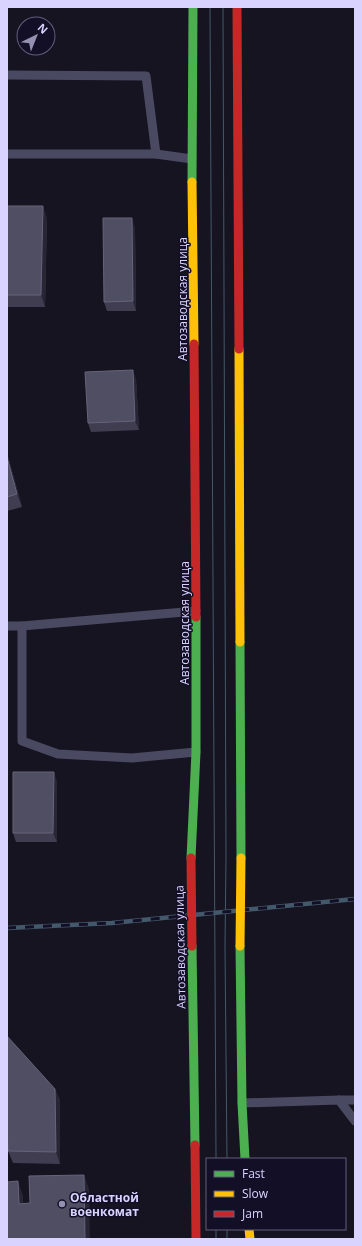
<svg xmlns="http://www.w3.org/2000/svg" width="362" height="1246" font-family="'Open Sans',sans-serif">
<rect width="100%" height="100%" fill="#161421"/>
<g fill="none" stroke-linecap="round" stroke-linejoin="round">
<g stroke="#4a4962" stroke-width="9">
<path d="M7,75L146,76L156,154"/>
<path d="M7,154H156L192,159"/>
<path d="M7,626H22"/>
<path d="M196,752L132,758L58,754L22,741V626L196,611"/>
<path d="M339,1100H355"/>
<path d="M242,1103L339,1100L355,1121"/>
</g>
<g stroke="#4caf50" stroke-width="9">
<path d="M192,182L193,7"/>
<path d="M240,642L241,858"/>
<path d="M191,858L196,752V617"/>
<path d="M192,946L195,1145"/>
<path d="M240,946L242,1103L245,1159"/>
</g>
<g stroke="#ffc107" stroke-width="9">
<path d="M192,182L194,344"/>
<path d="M239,349L240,642"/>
<path d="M249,1229L250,1239"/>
</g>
<g stroke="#c62828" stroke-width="9">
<path d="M237,7L239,349"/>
<path d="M194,344L196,617"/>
<path d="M195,1145L196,1239"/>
</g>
<g stroke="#43596b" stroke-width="1">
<path d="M210,7L216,1159"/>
<path d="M223,7L226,858L225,946L227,1159"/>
<path d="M216,1229V1239"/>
<path d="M227,1229V1239"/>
</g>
<g stroke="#43596b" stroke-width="4.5">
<path id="rail" d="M7,928L112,923L355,899"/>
</g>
<use href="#rail" stroke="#130f26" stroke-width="3" stroke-dasharray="9" stroke-linecap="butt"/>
<path stroke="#ffc107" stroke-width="9" d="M240,946L241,858"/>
<path stroke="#c62828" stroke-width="9" d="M191,858L192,946"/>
</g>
<g fill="#403d50">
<path d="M7,206L47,218L45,307H7Z"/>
<path d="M135,228L136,311H107L104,302Z"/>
<path d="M136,379L139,430L91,432L88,423Z"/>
<path d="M7,453L22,507L7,511Z"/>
<path d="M57,782V842H16L13,833Z"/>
<path d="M55,1089L60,1101V1164L13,1163L8,1151Z"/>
</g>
<g fill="#282635">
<path d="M43,206L47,218L45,307L41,295Z"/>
<path d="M132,218L135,228L136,311L133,301Z"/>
<path d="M133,370L136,379L139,430L135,421Z"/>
<path d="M7,453L22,507L17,494L7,457Z"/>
<path d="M54,772L57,782V842L53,833Z"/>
<path d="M55,1089L60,1101V1164L56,1152Z"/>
<path d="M84,1175L89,1189L90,1239H85Z"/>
<path d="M18,1181L23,1196L24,1218L19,1204Z"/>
</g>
<g fill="#504e63" stroke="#66637b">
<path d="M7,206H43L41,295H7Z"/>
<path d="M103,218H132L133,301L104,302Z"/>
<path d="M133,370L135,421L88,423L85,372Z"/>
<path d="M7,457L17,494L7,497Z"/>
<path d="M13,772H54L53,833H13Z"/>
<path d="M7,1036L55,1089L56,1152L8,1151L7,1126Z"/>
<path d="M84,1175L85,1239H7V1182L18,1181L19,1204L30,1203L29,1176Z"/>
</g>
<circle fill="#9591b1" stroke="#130f26" stroke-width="1.5" cx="62" cy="1204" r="4"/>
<g text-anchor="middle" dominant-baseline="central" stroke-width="3" stroke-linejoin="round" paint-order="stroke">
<g font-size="12" fill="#d9d4ff" stroke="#130f26">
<text transform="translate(182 299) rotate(-90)">Автозаводская улица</text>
<text transform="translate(184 623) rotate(-90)">Автозаводская улица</text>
<text transform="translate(180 947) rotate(-91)">Автозаводская улица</text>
</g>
<g font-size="12" font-weight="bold" fill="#d9d4ff" stroke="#130f26" text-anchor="start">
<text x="70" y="1197">Областной<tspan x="70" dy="14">военкомат</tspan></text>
</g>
</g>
<rect width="362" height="1246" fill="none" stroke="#d9d4ff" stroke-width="16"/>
<rect x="206" y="1158" width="140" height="72" fill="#130f26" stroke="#625e7d"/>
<rect x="214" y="1171" width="20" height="6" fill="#4caf50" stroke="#625e7d"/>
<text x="242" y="1178" font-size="12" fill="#d9d4ff">Fast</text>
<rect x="214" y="1191" width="20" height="6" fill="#ffc107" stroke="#625e7d"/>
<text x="242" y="1198" font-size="12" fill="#d9d4ff">Slow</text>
<rect x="214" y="1211" width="20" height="6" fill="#c62828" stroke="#625e7d"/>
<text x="242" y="1218" font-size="12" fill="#d9d4ff">Jam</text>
<g transform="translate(36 36) rotate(43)"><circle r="19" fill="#130f26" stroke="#625e7d"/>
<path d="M0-3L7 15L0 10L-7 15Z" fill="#9591b1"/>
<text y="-6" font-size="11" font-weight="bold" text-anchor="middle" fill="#d9d4ff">N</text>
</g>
</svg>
